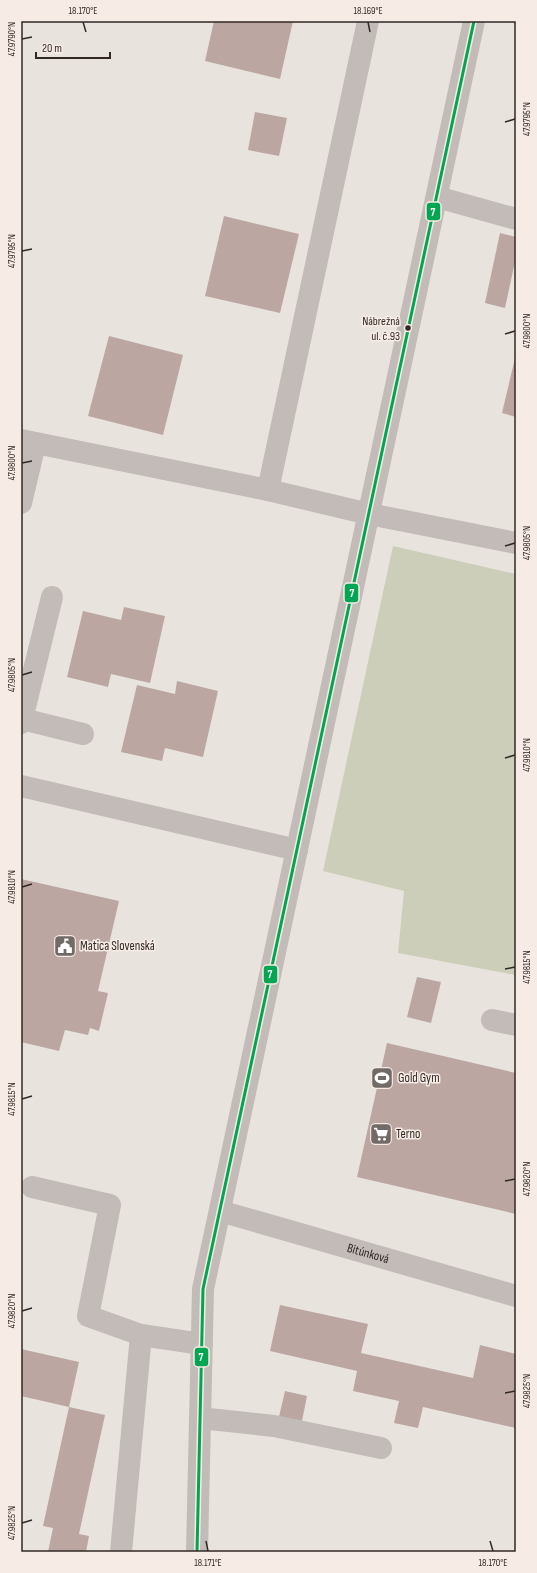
<svg xmlns="http://www.w3.org/2000/svg" width="537" height="1573" font-family="'Sofia Sans Condensed',sans-serif">
<rect width="100%" height="100%" fill="#e9e3de"/>
<path fill="#ccceb9" d="M393,546L516,574V975L398,953L404,891L323,871Z"/>
<g fill="#bba6a2">
<path d="M214,21H293L280,79L205,61Z"/>
<path d="M255,112L287,118L279,156L248,150Z"/>
<path d="M224,216L299,234L280,313L205,296Z"/>
<path d="M500,233L516,237V257L505,308L485,303Z"/>
<path d="M109,336L183,355L163,435L88,416Z"/>
<path d="M515,358H516V417L502,413Z"/>
<path d="M124,607L165,616L150,683L111,674L108,687L67,677L83,611L121,620Z"/>
<path d="M177,681L218,691L203,757L165,748L162,761L121,752L137,685L175,694Z"/>
<path d="M21,879L119,901L98,991L108,993L99,1031L90,1028L88,1035L65,1030L59,1051L21,1042Z"/>
<path d="M417,977L441,982L431,1023L407,1017Z"/>
<path d="M387,1043L516,1073V1214L357,1177Z"/>
<path d="M280,1305L368,1324L361,1353L473,1378L480,1345L516,1354V1428L423,1407L418,1428L394,1423L399,1401L353,1391L357,1371L270,1351Z"/>
<path d="M21,1349L79,1362L69,1407L21,1396Z"/>
<path d="M285,1391L307,1396L301,1426L278,1421Z"/>
<path d="M69,1407L105,1415L79,1534L89,1536L86,1552H48L53,1528L43,1526Z"/>
</g>
<g fill="none" stroke-linecap="round" stroke-linejoin="round">
<g stroke="#c2bbb8" stroke-width="22">
<path d="M437,197L516,219"/>
<path d="M21,440L268,490L368,21"/>
<path d="M268,490L369,514L516,543"/>
<path d="M21,503L35,444"/>
<path d="M22,719L52,597"/>
<path d="M21,723L22,719L83,734"/>
<path d="M21,786L297,850"/>
<path d="M492,1020L516,1025"/>
<path d="M32,1187L110,1205L88,1316L141,1335L202,1344"/>
<path id="s1" d="M220,1211L516,1296"/>
<path d="M200,1418L274,1426L381,1448"/>
<path d="M121,1552L141,1335"/>
<path d="M197,1552L203,1289L474,21"/>
</g>
<g stroke="#f7ece5" stroke-width="6">
<path id="bus-1" d="M197,1552L203,1289L474,21"/>
</g>
<use href="#bus-1" stroke="#00a651" stroke-width="3"/>
</g>
<path fill="none" stroke="#322926" stroke-width="1.5" d="M83,22L86,32M368,22L370,32M22,39L32,37M505,122L515,119M22,251L32,249M505,334L515,331M22,463L32,461M505,546L515,543M22,675L32,672M505,758L515,755M22,887L32,884M505,969L515,967M22,1099L32,1096M505,1181L515,1179M22,1311L32,1308M505,1393L515,1391M22,1523L32,1520M206,1541L208,1551M490,1541L493,1551"/>
<defs>
<g id="civic-square" transform="scale(1.15)"><rect x="-9" y="-9" width="18" height="18" rx="4" fill="#726a66" stroke="#f7ece5"/><path d="M-.6-6.5H3V-4.5H.6V-3L4-1V1h2V6H-6V1h2V-1L-.6-3ZM-1.2 2.5V6h2.4V2.5Z" fill="#fff"/></g>
<g id="stadium-square" transform="scale(1.15)"><rect x="-9" y="-9" width="18" height="18" rx="4" fill="#726a66" stroke="#f7ece5"/><path d="M0-5a6.5 5 0 1 0 0 10a6.5 5 0 1 0 0-10ZM-3.5-1.8h7v3.6h-7Z" fill="#fff"/></g>
<g id="supermarket-square" transform="scale(1.15)"><rect x="-9" y="-9" width="18" height="18" rx="4" fill="#726a66" stroke="#f7ece5"/><path d="M-6-5.5h2.5l.6 2H6L4.5 2H-2.5L-4.4-4H-6ZM-1.5 3.2a1.3 1.3 0 1 0 .1 0ZM3 3.2a1.3 1.3 0 1 0 .1 0Z" fill="#fff"/></g>
</defs>
<g fill-rule="evenodd">
<use href="#civic-square" x="65" y="946"/>
<use href="#stadium-square" x="382" y="1078"/>
<use href="#supermarket-square" x="381" y="1134"/>
</g>
<circle fill="#322926" stroke="#f7ece5" stroke-width="1.5" cx="408" cy="328" r="3.5"/>
<g text-anchor="middle" dominant-baseline="central" stroke-width="3" stroke-linejoin="round" paint-order="stroke">
<g font-size="12" fill="#322926" stroke="#f7ece5" text-anchor="end">
<text x="400" y="321">Nábrežná<tspan x="400" dy="15">ul. č.93</tspan></text>
</g>
<g font-size="13" fill="#322926" stroke="#f7ece5" text-anchor="start">
<text x="80" y="946">Matica Slovenská</text>
<text x="398" y="1078">Gold Gym</text>
<text x="396" y="1134">Terno</text>
</g>
<g font-size="13" fill="#322926" stroke="#f7ece5">
<text stroke="none"><textPath href="#s1" startOffset="154">Bitúnková</textPath></text>
</g>
</g>
<g stroke="#f7ece5" stroke-width="1.5">
<rect x="426" y="202" width="15" height="19" rx="4" fill="#00a651"/>
<rect x="344" y="583" width="15" height="20" rx="4" fill="#00a651"/>
<rect x="263" y="965" width="15" height="19" rx="4" fill="#00a651"/>
<rect x="194" y="1347" width="15" height="20" rx="4" fill="#00a651"/>
</g>
<g font-size="11" text-anchor="middle" font-weight="bold" fill="#fff">
<text x="433" y="216">7</text>
<text x="352" y="597">7</text>
<text x="270" y="978">7</text>
<text x="201" y="1361">7</text>
</g>
<rect width="537" height="1573" fill="none" stroke="#f7ece5" stroke-width="44"/>
<path d="M36 52v6h74v-6" fill="none" stroke="#322926" stroke-width="2"/>
<text x="42" y="52" font-size="12" fill="#322926" stroke="#f7ece5" stroke-width="3" paint-order="stroke">20 m</text>
<rect x="22" y="22" width="493" height="1529" fill="none" stroke="#322926" stroke-width="1.5"/>
<g font-size="10" text-anchor="middle" fill="#322926">
<text x="83" y="14">18.170°E</text>
<text x="368" y="14">18.169°E</text>
<text transform="translate(11 39) rotate(-90)" y="4">47.9790°N</text>
<text transform="translate(526 119) rotate(-90)" y="4">47.9795°N</text>
<text transform="translate(11 251) rotate(-90)" y="4">47.9795°N</text>
<text transform="translate(526 331) rotate(-90)" y="4">47.9800°N</text>
<text transform="translate(11 463) rotate(-90)" y="4">47.9800°N</text>
<text transform="translate(526 543) rotate(-90)" y="4">47.9805°N</text>
<text transform="translate(11 675) rotate(-90)" y="4">47.9805°N</text>
<text transform="translate(526 755) rotate(-90)" y="4">47.9810°N</text>
<text transform="translate(11 887) rotate(-90)" y="4">47.9810°N</text>
<text transform="translate(526 967) rotate(-90)" y="4">47.9815°N</text>
<text transform="translate(11 1099) rotate(-90)" y="4">47.9815°N</text>
<text transform="translate(526 1179) rotate(-90)" y="4">47.9820°N</text>
<text transform="translate(11 1311) rotate(-90)" y="4">47.9820°N</text>
<text transform="translate(526 1391) rotate(-90)" y="4">47.9825°N</text>
<text transform="translate(11 1523) rotate(-90)" y="4">47.9825°N</text>
<text x="208" y="1566">18.171°E</text>
<text x="493" y="1566">18.170°E</text>
</g>
</svg>
